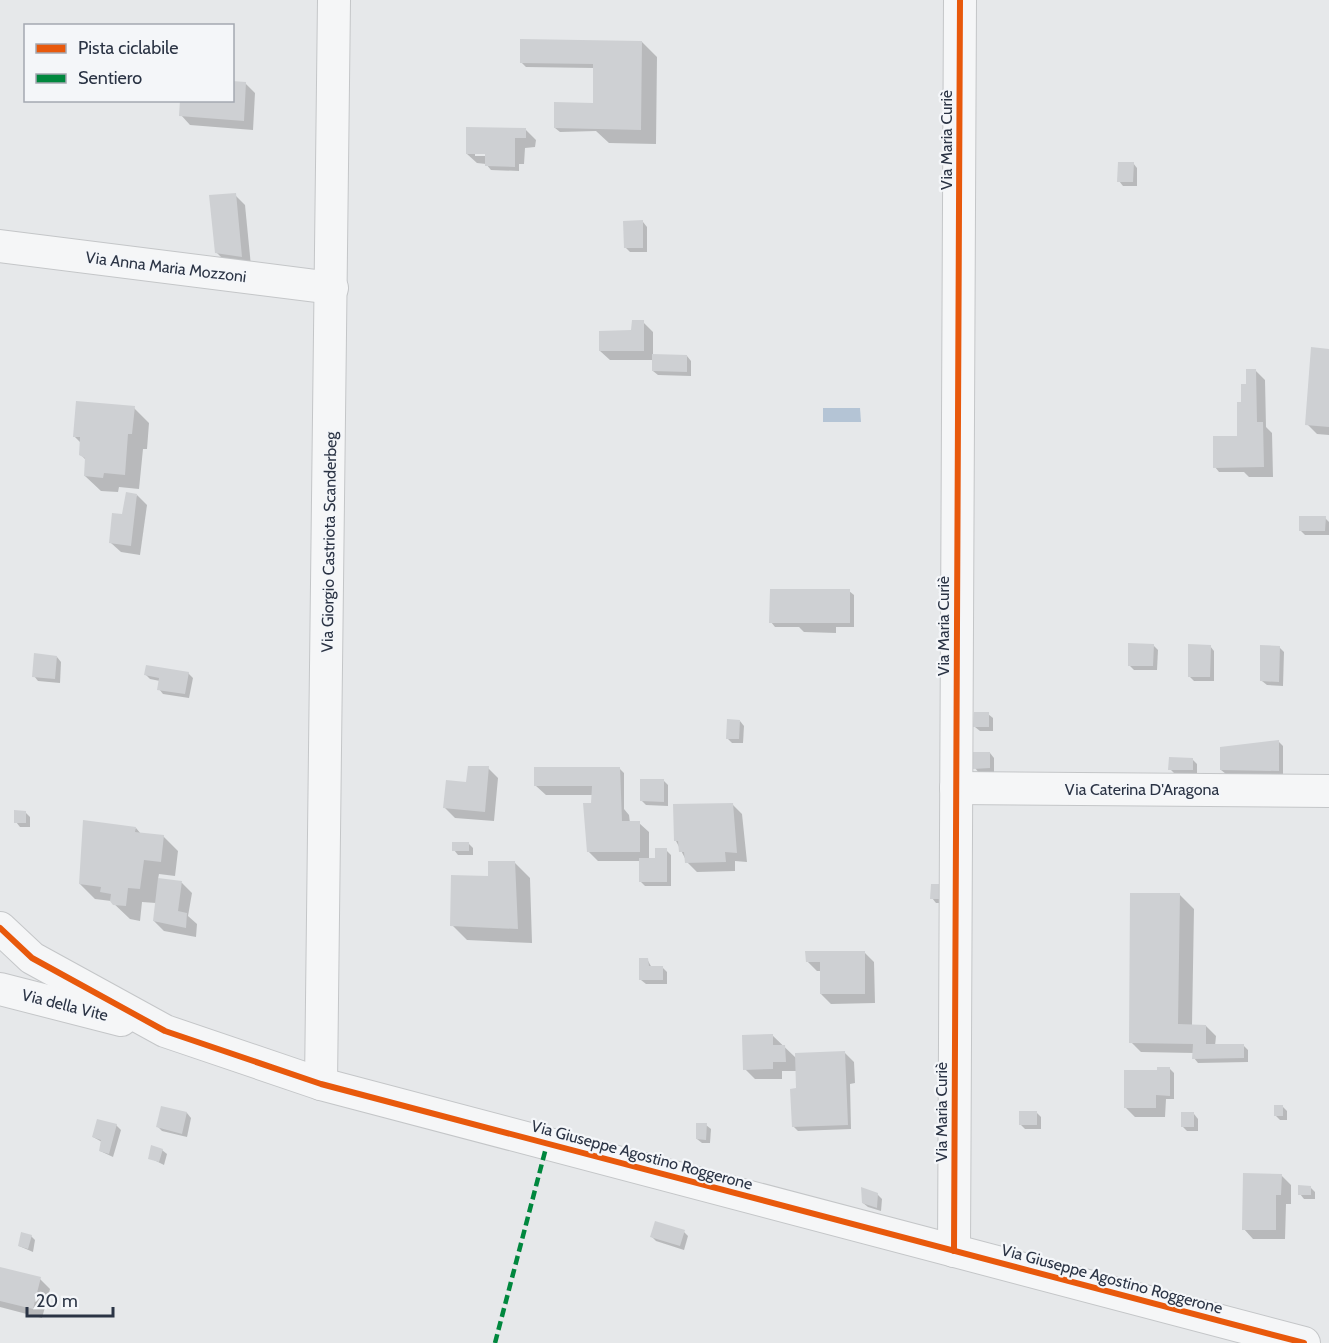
<svg xmlns="http://www.w3.org/2000/svg" width="1329" height="1343" font-family="Cabin,sans-serif">
<rect width="100%" height="100%" fill="#e6e8ea"/>
<path fill="#b4c4d5" d="M823,408H860L861,422H823Z"/>
<g fill="#0003" fill-rule="evenodd">
<path d="M642,42L657,57L656,144L609,143L596,131L560,132L555,128L594,107V68L526,67L521,62Z"/>
<path d="M245,83L255,93L253,130L190,125L181,115L232,100Z"/>
<path d="M526,130L536,140L535,147L525,148L524,164H519V171L491,170L486,164L477,163L467,154ZM475,153H492V156H475Z"/>
<path d="M1133,163L1137,168V186H1123L1119,181Z"/>
<path d="M235,195L245,205L251,266L226,262L216,252Z"/>
<path d="M643,222L647,227V252H630L625,247Z"/>
<path d="M643,322L653,332V355L687,356L691,361V376L658,375L653,371V360H610L600,351Z"/>
<path d="M1329,350V435L1317,434L1307,424Z"/>
<path d="M1255,370L1265,380L1266,427L1272,433L1273,477H1249L1244,472H1219L1215,467L1239,440L1248,385Z"/>
<path d="M134,408L149,423L147,449H143L139,489L119,487L118,492L101,491L85,476L86,460L80,454L81,443L74,436Z"/>
<path d="M137,495L147,505L140,555L121,552L111,543Z"/>
<path d="M1325,518L1329,522V535H1305L1300,530Z"/>
<path d="M849,591L854,595V627H836V633L804,632L799,627H775L771,622Z"/>
<path d="M1153,645L1158,650L1157,670H1134L1129,665Z"/>
<path d="M1210,646L1214,651V681H1194L1189,676Z"/>
<path d="M1279,647L1284,652L1283,686L1267,685L1262,681Z"/>
<path d="M57,657L61,662L60,683L38,681L34,676Z"/>
<path d="M188,673L193,678L189,698L163,694L159,689L160,681L150,679L146,675Z"/>
<path d="M988,714L993,718V731H980L975,727Z"/>
<path d="M740,721L744,726L743,743H732L727,738Z"/>
<path d="M1279,742L1283,746V775L1226,774L1221,770Z"/>
<path d="M990,753L994,758V772L979,773L975,768Z"/>
<path d="M1192,759L1197,764V774H1175L1170,769Z"/>
<path d="M488,768L498,778L494,821L455,818L445,808Z"/>
<path d="M619,768L624,773V809L629,815L630,823H639L649,832V859H656L666,850L671,855V886H645L641,882V861H598L588,851L593,795H546L536,786Z"/>
<path d="M664,781L668,785V806L646,805L642,801Z"/>
<path d="M732,804L742,814L747,862L735,861V871L697,872L687,862L676,841Z"/>
<path d="M25,812L30,817V827H20L16,822Z"/>
<path d="M136,828L141,834L163,836L178,851L175,876L159,874L158,879L182,883L192,893L188,916L197,924L196,937L164,931L154,921L156,903L142,902L140,921L130,919L111,901L95,899L80,884Z"/>
<path d="M469,844L473,848V855H458L454,850Z"/>
<path d="M515,863L530,878L532,943L467,940L452,925Z"/>
<path d="M939,886L944,903H936L932,898Z"/>
<path d="M1179,894L1194,909L1192,1026H1206L1216,1036L1215,1046L1243,1045L1248,1050V1062L1198,1063L1194,1058V1053L1141,1052L1131,1042Z"/>
<path d="M865,953L874,962L875,1003L831,1004L821,994V971H817L807,961Z"/>
<path d="M647,959L652,968H663L667,972V984H646L641,980Z"/>
<path d="M772,1035L796,1058L844,1052L854,1062L855,1083L850,1084L851,1129L798,1131L793,1126L798,1090L797,1071H782V1079H755L745,1069Z"/>
<path d="M1170,1069L1174,1073V1099H1166L1165,1117H1135L1125,1107L1158,1072Z"/>
<path d="M1283,1107L1287,1111V1120H1280L1275,1115Z"/>
<path d="M162,1108L187,1113L191,1118L187,1137L162,1131L158,1127Z"/>
<path d="M1037,1113L1041,1117V1129H1025L1021,1125Z"/>
<path d="M1194,1114L1198,1119V1131H1187L1182,1126Z"/>
<path d="M116,1125L121,1130L113,1157L100,1151L102,1142L93,1137Z"/>
<path d="M706,1125L711,1129L710,1143H702L697,1139Z"/>
<path d="M162,1150L167,1154L164,1165L150,1158Z"/>
<path d="M1281,1175L1291,1185V1204H1286L1285,1239H1253L1244,1229Z"/>
<path d="M1310,1187L1315,1192V1199H1304L1300,1194Z"/>
<path d="M877,1194L882,1199L881,1211L868,1207L863,1203Z"/>
<path d="M684,1232L688,1236L684,1250L656,1241L652,1237Z"/>
<path d="M31,1236L35,1240L33,1252L19,1246Z"/>
<path d="M0,1269L40,1279L50,1289L42,1318L0,1307Z"/>
</g>
<g fill="#ced0d3">
<path d="M520,39L642,41L641,130L554,128V102L593,103V64L520,63Z"/>
<path d="M232,81L246,82L244,121L179,116L180,100H232Z"/>
<path d="M466,127L526,128V138H515V167L485,166V154H466Z"/>
<path d="M1118,162H1134L1133,182H1117Z"/>
<path d="M236,193L242,257L215,253L209,195Z"/>
<path d="M643,220V248H624L623,221Z"/>
<path d="M632,320H644V351H599V331L631,330Z"/>
<path d="M1311,347L1329,349V427L1305,425Z"/>
<path d="M652,354L687,355V372L652,371Z"/>
<path d="M1246,369H1256L1257,422H1263L1264,467L1213,468V436H1237V402H1241V384H1246Z"/>
<path d="M76,401L135,406L132,434H128L125,475L104,473L103,478L84,476L85,458L79,455L80,437H73Z"/>
<path d="M126,492L137,494L131,546L109,543L112,513L122,514Z"/>
<path d="M1299,516H1326L1325,531H1299Z"/>
<path d="M770,589H850V623H769Z"/>
<path d="M1128,643L1154,644L1153,666H1128Z"/>
<path d="M1188,644L1211,645L1210,677H1188Z"/>
<path d="M1260,645L1280,646L1279,682L1260,681Z"/>
<path d="M34,653L57,656L55,679L32,677Z"/>
<path d="M146,665L189,672L185,694L157,690L159,678L144,675Z"/>
<path d="M974,712H989V727H973Z"/>
<path d="M727,719L740,720L739,739H726Z"/>
<path d="M1279,740V771L1220,770V747Z"/>
<path d="M973,752H990V768L973,769Z"/>
<path d="M1169,757L1193,758V770H1168Z"/>
<path d="M468,766H489L485,812L443,808L446,780L466,782Z"/>
<path d="M534,767H620L622,821H640V852H587L583,803H591L592,786H534Z"/>
<path d="M640,779H664V802L640,801Z"/>
<path d="M733,803L737,853L725,852L726,862L685,863L684,852H679L678,841H674L673,804Z"/>
<path d="M14,810L26,811V823H14Z"/>
<path d="M83,820L136,827L135,832L164,835L161,862L144,860L140,889L128,888L126,906L113,905L110,901L111,894L100,892L101,887L79,884Z"/>
<rect x="452" y="842" width="17" height="9"/>
<path d="M655,848H667V882H639V858H655Z"/>
<path d="M488,861H515L518,929L450,926L451,875L488,876Z"/>
<path d="M158,878L182,881L178,911L187,913L186,928L153,921Z"/>
<path d="M931,884H940V899H930Z"/>
<path d="M1130,893H1180L1178,1024L1206,1025V1044H1244V1058L1192,1059L1193,1044L1129,1043Z"/>
<path d="M805,951H865V994H820V962H806Z"/>
<path d="M639,958H648L649,966H663V980H639Z"/>
<path d="M773,1034V1045H785L786,1062H773V1069L743,1070L742,1035Z"/>
<path d="M845,1051L848,1125L792,1127L790,1089L796,1088L795,1053Z"/>
<path d="M1157,1067H1170V1096L1156,1095V1108H1124V1070H1157Z"/>
<rect x="1274" y="1105" width="9" height="11"/>
<path d="M161,1106L187,1112L182,1134L156,1127Z"/>
<rect x="1019" y="1111" width="18" height="14"/>
<rect x="1181" y="1112" width="13" height="15"/>
<path d="M97,1119L117,1124L109,1154L99,1151L101,1140L92,1137Z"/>
<path d="M696,1123H707L706,1140L696,1139Z"/>
<path d="M151,1145L163,1149L159,1162L148,1159Z"/>
<path d="M1243,1173L1282,1174L1281,1195H1276V1230H1242Z"/>
<path d="M1298,1185L1311,1186V1195H1298Z"/>
<path d="M861,1187L878,1193L877,1208L862,1203Z"/>
<path d="M655,1221L685,1230L680,1246L650,1237Z"/>
<path d="M21,1232L32,1235L28,1249L18,1246Z"/>
<path d="M0,1267L41,1277L33,1309L0,1301Z"/>
</g>
<g fill="none" stroke-linecap="round" stroke-linejoin="round">
<g stroke="#c4c6c8" stroke-width="34">
<g id="minor">
<path d="M0,246L332,288"/>
<path d="M956,788L1329,791"/>
<path d="M0,928L32,958L165,1031L321,1084L1304,1343"/>
<path d="M0,989L121,1020"/>
<path d="M321,1084L334,0"/>
<path d="M954,1251L960,0"/>
</g>
</g>
<use href="#minor" stroke="#f5f6f7" stroke-width="32"/>
<path stroke="#00873e" stroke-width="4.5" stroke-dasharray="9 4.5" stroke-linecap="butt" d="M495,1343L547,1144"/>
<g stroke="#f4f6f9" stroke-width="10">
<g id="cycleway">
<path d="M0,928L32,958L165,1031L321,1084L1304,1343"/>
<path d="M954,1251L960,0"/>
</g>
</g>
<use href="#cycleway" stroke="#e8590c" stroke-width="6"/>
</g>
<g text-anchor="middle" dominant-baseline="central" stroke-width="4.5" stroke-linejoin="round" paint-order="stroke">
<g font-size="16" fill="#2b3445" stroke="#f4f6f9">
<text transform="translate(946 140) rotate(-90)">Via Maria Curiè</text>
<text transform="translate(166 267) rotate(7)">Via Anna Maria Mozzoni</text>
<text transform="translate(329 542) rotate(-89)">Via Giorgio Castriota Scanderbeg</text>
<text transform="translate(943 626) rotate(-90)">Via Maria Curiè</text>
<text x="1142" y="789">Via Caterina D'Aragona</text>
<text transform="translate(65 1005) rotate(14)">Via della Vite</text>
<text transform="translate(941 1112) rotate(-90)">Via Maria Curiè</text>
<text transform="translate(642 1155) rotate(15)">Via Giuseppe Agostino Roggerone</text>
<text transform="translate(1112 1279) rotate(15)">Via Giuseppe Agostino Roggerone</text>
</g>
</g>
<rect x="24" y="24" width="210" height="78" fill="#f4f6f9" stroke="#a4a8b1" stroke-width="1.5"/>
<rect x="36" y="44" width="30" height="9" fill="#e8590c" stroke="#a4a8b1" stroke-width="1.5"/>
<text x="78" y="54" font-size="18" fill="#2b3445">Pista ciclabile</text>
<rect x="36" y="74" width="30" height="9" fill="#00873e" stroke="#a4a8b1" stroke-width="1.5"/>
<text x="78" y="84" font-size="18" fill="#2b3445">Sentiero</text>
<path d="M27 1307v9h86v-9" fill="none" stroke="#2b3445" stroke-width="3"/>
<text x="36" y="1307" font-size="18" fill="#2b3445" stroke="#f4f6f9" stroke-width="4.5" paint-order="stroke">20 m</text>
</svg>
